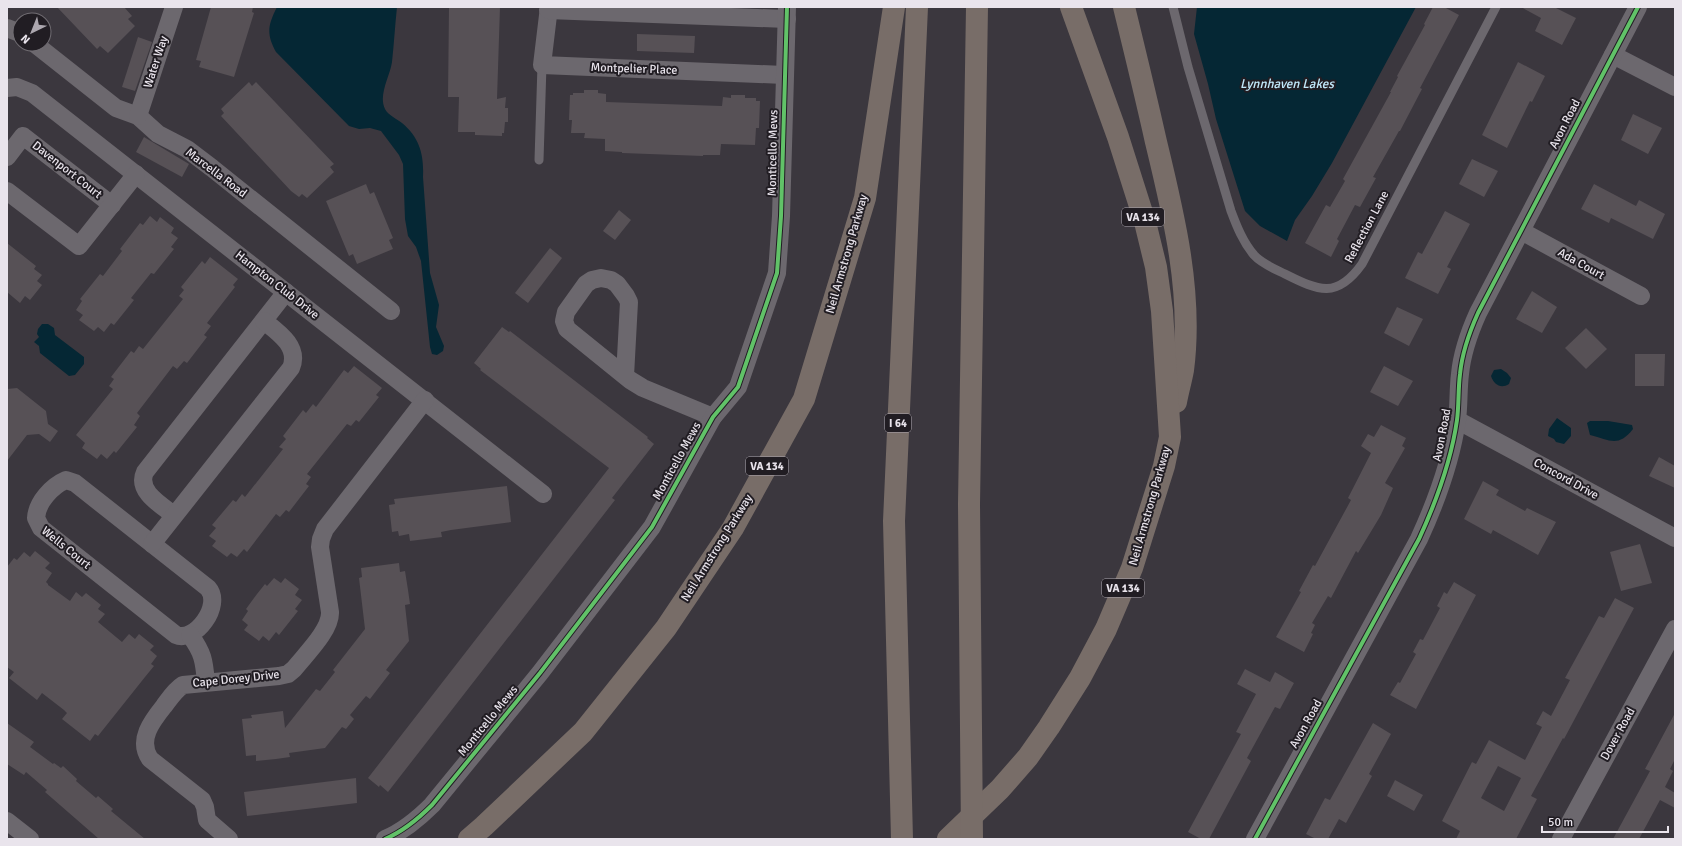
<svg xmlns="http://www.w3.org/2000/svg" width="1682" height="846" font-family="Signika,sans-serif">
<rect width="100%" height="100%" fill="#3b373e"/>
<g fill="#052734">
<path d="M277,7H397C395,25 394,44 392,62C390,76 378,95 385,109C388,115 397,119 402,123C420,138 424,155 423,177L430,273L439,305L436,327L444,346L443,351L437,355L432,354L430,347L421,261L416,247L408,236L405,219L403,164L399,155L381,131L370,128L359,129L349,126L276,52C266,34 268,25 277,7Z"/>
<path d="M1197,7H1416L1332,163L1312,196L1295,220L1287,241L1260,226L1245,211L1216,119L1208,84L1194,34Z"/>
<path d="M42,324H48L54,328L55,335L84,357V364L75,375L69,376L40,353L39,346L34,342L39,337L37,334L38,329Z"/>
<path d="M1501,369L1507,373L1511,378L1509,384C1501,389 1494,385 1491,376L1494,370Z"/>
<path d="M1557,418L1571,428V436L1564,444L1556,442L1554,439L1548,436L1549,429Z"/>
<path d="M1590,421H1608L1632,425L1633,429C1618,448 1610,440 1590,435L1587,423Z"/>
</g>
<g fill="#575156" fill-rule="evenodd">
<path d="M57,7H124L132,16L128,19L135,26L108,53L100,46L97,49Z"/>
<path d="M211,7H253L252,12L254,13L234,77L199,67L201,61L196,60Z"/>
<path d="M449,7H500L497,99L506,97L505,108H508V122H505L504,133H502V136L475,135V132H458L459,97H448Z"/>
<path d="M1433,7H1444L1459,15L1420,88L1422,89L1400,131H1399L1373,177L1376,178L1360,207L1355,205L1337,239L1339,241L1331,257L1305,243L1326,205L1330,207L1345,181L1343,179L1391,92H1390L1398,77L1397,76L1425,25L1424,24Z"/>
<path d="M1521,7H1554L1576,18L1562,45L1535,31L1541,18Z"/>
<path d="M637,34L695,36L694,53L637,51Z"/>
<path d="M138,37L152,42L135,91L122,87Z"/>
<path d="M1518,62L1545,76L1532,102L1530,101L1507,148L1482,135Z"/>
<path d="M249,82L252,86L256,82L334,164L330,167L334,172L307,198L302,194L299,197L291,191L221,116L224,113L221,109Z"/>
<path d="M584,90H598V93L606,94V102L722,106L723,97L731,98V95H745V98H756V101H760L759,128H756L755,145L721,144L720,155H703V156L622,153V152L605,151V139L584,138L585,133H571L572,120H569L570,95H573V93H584Z"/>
<path d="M1633,114L1662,128L1648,154L1621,140Z"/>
<path d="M144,137L189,164L182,177L136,152Z"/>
<path d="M1472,159L1498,171L1484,197L1459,184Z"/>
<path d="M366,184L370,194L374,192L393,238L389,240L393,249L357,264L353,254L349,256L326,201Z"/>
<path d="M1594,184L1636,206L1639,200L1665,214L1653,239L1611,218L1609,223L1581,209Z"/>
<path d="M619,210L631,220L615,240L603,231Z"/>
<path d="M1445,211L1470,224L1447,267L1451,269L1438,294L1405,278L1418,252L1422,254Z"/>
<path d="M150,216L157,222L160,217L174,228L171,233L178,238L171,247L174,249L154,274L151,273L131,298L134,300L114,325L111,323L104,332L98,327L94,331L79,320L83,315L76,310L82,301L80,299L100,274L103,276L122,251L120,249L140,223L143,225Z"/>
<path d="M7,243L36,266L34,269L42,275L37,281L42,285L30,300L25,296L20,303L7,292Z"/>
<path d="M550,248L562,258L528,303L515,293Z"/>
<path d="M210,257L238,279L233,285L235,287L207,323L211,326L204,335L207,337L187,363L184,361L177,369L173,366L137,413L140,416L134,425L137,427L116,453L114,451L107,459L101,454L97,459L82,448L85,443L76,435L113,389L109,386L114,379L111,377L131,351L134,353L139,346L143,349L183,299L179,296L184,290L181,287L202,261L205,264Z"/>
<path d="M1532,291L1557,307L1542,333L1516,319Z"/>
<path d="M1397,307L1423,319L1409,346L1384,333Z"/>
<path d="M502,327L509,332L510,331L648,437L647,438L654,444L612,498L615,500L388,792L380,785L379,787L368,778L609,468L480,370L481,369L474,363Z"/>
<path d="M1586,328L1607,349L1586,369L1565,348Z"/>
<path d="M1635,354H1665L1664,386H1635Z"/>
<path d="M354,366L382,388L376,395L379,397L359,422L356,420L351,426L347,424L307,474L311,477L306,484L309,486L289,512L286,510L280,517L276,514L247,552L244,549L237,557L231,553L227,557L212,546L216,541L209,536L216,528L212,525L233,500L236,502L242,494L245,497L283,449L279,447L286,439L283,436L303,410L306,413L313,404L316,407L344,370L348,373Z"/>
<path d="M1384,366L1413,381L1398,406L1370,392Z"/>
<path d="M17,388L46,411L48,424L58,431L50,442L39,434L27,435L7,461V389Z"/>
<path d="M1381,425L1406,438L1402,446L1405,448L1385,483L1393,488L1381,515L1358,553L1356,551L1331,598L1328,596L1312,623L1315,625L1311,633L1313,634L1304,652L1276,637L1301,592L1299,591L1313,565L1315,566L1351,500L1348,498L1371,453L1361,446L1368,434L1374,437Z"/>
<path d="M1659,457L1675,466V488L1649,476Z"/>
<path d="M1483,481L1499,490L1496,495L1525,511L1527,508L1556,522L1538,555L1493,530L1491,534L1464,519Z"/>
<path d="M507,486L511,522L451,530L441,532L442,537L410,541L409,534L399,536L398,531L392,532L389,505L395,504L394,499Z"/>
<path d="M1640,544L1652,583L1621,591L1610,552Z"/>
<path d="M35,551L50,563L45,568L52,573L46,582L48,584V585L70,601L76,592L82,597L86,593L101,605L98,609L105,614L98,622L122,642L129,634L135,639L139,634L154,646L150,650L157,656L151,664L154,666L145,677L98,736L95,734L90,741L62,719L67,713L64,710L42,693L37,700L9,678L14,672L7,667V567L14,558L17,560L24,552L30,557Z"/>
<path d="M399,563L400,572L405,571L408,590L410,604L405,605L409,641L386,670L390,673L370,699L366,696L350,715L354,719L346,729L342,727L325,748L289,753L290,757L276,759L256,761V755L246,756L242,719L252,718L251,715L283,711L285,728L316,689L320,691L335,672L333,670L365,629L359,578L362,577L361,568Z"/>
<path d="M274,578L281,583L285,578L299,589L295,595L302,600L295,609L298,611L279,635L276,632L269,641L263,636L259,641L244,630L248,625L242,620L248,611L246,609L257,594L265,584L267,586Z"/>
<path d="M1454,582L1476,595L1416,709L1390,695L1398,682L1400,683L1416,654L1413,652L1420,639L1423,640L1440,608L1437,606L1444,592L1447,594Z"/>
<path d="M1615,598L1634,608L1564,739L1563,738L1531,796L1537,799L1516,839H1456L1460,831L1442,821L1472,762L1476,764L1489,740L1525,760L1542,727L1536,724L1543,711L1551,716L1570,680L1565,678L1599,616L1604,618ZM1498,766L1521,778L1504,811L1481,798Z"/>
<path d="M1245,669L1270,682L1275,672L1294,683L1280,709L1275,707L1247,758L1251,761L1209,839H1201L1188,832L1241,734L1236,732L1256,694L1237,684Z"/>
<path d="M1675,713V759L1670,769L1673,771L1665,787L1675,793V808L1660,800L1639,839H1613L1650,771L1645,769Z"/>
<path d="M7,723L34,742L30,747L53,764L54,763L61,768L63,766L77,779L76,781L96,798L98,796L113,809L111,811L145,839H99L45,792L47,790L26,772L24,775L7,764Z"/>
<path d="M1373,723L1391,734L1369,774L1372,776L1346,823L1339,819L1328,839H1316L1306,834L1325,798L1330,800Z"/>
<path d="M356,778L357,803L247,816L244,792Z"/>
<path d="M1395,780L1423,795L1414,811L1387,796Z"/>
</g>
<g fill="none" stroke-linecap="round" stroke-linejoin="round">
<g stroke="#6c686e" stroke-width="9">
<path d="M1173,7L1188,67L1231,211C1237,227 1243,242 1254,255C1262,264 1275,269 1285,274C1319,291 1337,299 1362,264L1496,7"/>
<path d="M539,160L542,65"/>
</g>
<g stroke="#6c686e" stroke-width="18">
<path d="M549,7L542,65L784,75"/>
<path d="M548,10L787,19"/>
<path d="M7,28L20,33"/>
<path d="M35,44L116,108L138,116L158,134L187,149L212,168L391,311"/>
<path d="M1613,55L1675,87"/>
<path d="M7,88L17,87L32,93L543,494"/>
<path d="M138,116L174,7"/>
<path d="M7,157L23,136L112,205"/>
<path d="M7,191L79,246L136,174"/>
<path d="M1521,231L1641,296"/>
<path d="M625,376L629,302L626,296L617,284L611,280L601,278L592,280L586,284L566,312L564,321L567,329L630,380L643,388L713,417"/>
<path d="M1457,420L1675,538"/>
<path d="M66,480L75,483L208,588C223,605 195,643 176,635L41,528L36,518C37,502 52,486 66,480Z"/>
<path d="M174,515C161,505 136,491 145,472L286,292"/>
<path d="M152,544L291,368C300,347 278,332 264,321"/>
<path d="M190,635C203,653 204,660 206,682"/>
<path d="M7,821L30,839"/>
<path d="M229,839L207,820L205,807L202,800L150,759C137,740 152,721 164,706C170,698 175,690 183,685L279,676L288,674L294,669C305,655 331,630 330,612L320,547L321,539L325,529L425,400"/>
<path d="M385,839C404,831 418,819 432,805L540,673L652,527L713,417L738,387L777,273L781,216L787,7"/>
<path d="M1255,839L1419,539C1436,502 1451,462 1457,420C1459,405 1458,390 1460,374C1462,353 1469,333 1478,313L1638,7"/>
<path d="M1561,839L1675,629"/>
</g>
<g stroke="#786d68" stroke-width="22">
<path d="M1124,7C1135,52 1146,97 1156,142C1174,216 1193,294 1183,370C1181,381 1178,391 1176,402"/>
<path d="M469,839L484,826L583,732L666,628L733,528L804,399L865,198L894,7"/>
<path d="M902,839L894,521L917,7"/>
<path d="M948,839L1000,789L1028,757L1049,727L1080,678L1106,629L1132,568L1164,466L1170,437L1162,311L1156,267L1145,222L1118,137L1071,7"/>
<path d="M972,839L969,504L977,7"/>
</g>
<g stroke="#211d23" stroke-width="6">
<g id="cycleway">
<path d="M385,839C404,831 418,819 432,805L540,673L652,527L713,417L738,387L777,273L781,216L787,7"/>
<path d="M1255,839L1419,539C1436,502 1451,462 1457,420C1459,405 1458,390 1460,374C1462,353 1469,333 1478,313L1638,7"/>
</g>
</g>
<use href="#cycleway" stroke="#61c268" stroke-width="4"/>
</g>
<g text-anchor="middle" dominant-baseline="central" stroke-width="4" stroke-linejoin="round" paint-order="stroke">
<g fill="#211d23" stroke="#ada8b0" stroke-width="1">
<rect x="1122" y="208" width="42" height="18" rx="3"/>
<rect x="885" y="414" width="26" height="18" rx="3"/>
<rect x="746" y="457" width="42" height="18" rx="3"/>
<rect x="1102" y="579" width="42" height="18" rx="3"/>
</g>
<g font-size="11" font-weight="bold" fill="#e9e4ec">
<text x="1143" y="217">VA 134</text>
<text x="898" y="423">I 64</text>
<text x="767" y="466">VA 134</text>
<text x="1123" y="588">VA 134</text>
</g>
<g font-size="12" fill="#e9e4ec" stroke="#211d23">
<text transform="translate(156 62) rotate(-72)">Water Way</text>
<text transform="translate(634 69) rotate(2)">Montpelier Place</text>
<text transform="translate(1565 124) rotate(-63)">Avon Road</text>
<text transform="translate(773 153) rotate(-89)">Monticello Mews</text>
<text transform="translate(67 170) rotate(38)">Davenport Court</text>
<text transform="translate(216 173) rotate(37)">Marcella Road</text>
<text transform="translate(1367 227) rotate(-62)">Reflection Lane</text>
<text transform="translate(847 254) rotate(-74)">Neil Armstrong Parkway</text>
<text transform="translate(1581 264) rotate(29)">Ada Court</text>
<text transform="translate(277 285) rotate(38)">Hampton Club Drive</text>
<text transform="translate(1442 435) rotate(-79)">Avon Road</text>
<text transform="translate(677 461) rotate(-61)">Monticello Mews</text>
<text transform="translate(1566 479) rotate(29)">Concord Drive</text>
<text transform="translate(1150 506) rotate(-74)">Neil Armstrong Parkway</text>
<text transform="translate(66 548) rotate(39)">Wells Court</text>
<text transform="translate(717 548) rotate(-58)">Neil Armstrong Parkway</text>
<text transform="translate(236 679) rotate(-6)">Cape Dorey Drive</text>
<text transform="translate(488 721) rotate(-51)">Monticello Mews</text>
<text transform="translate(1306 724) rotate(-61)">Avon Road</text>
<text transform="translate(1618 734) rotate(-61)">Dover Road</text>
</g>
<g font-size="13" font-style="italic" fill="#c2e9fb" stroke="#211d23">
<text x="1287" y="84">Lynnhaven Lakes</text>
</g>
</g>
<rect width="1682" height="846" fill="none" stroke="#e9e4ec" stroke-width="16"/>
<g transform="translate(32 32) rotate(223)"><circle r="19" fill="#211d23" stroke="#716d73"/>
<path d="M0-3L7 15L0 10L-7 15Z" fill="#aca7af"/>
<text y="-6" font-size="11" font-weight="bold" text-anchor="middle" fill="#e9e4ec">N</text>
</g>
<path d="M1542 826v6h126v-6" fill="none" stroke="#e9e4ec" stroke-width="2"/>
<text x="1548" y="826" font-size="12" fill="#e9e4ec" stroke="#211d23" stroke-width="3" paint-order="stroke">50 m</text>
</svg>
